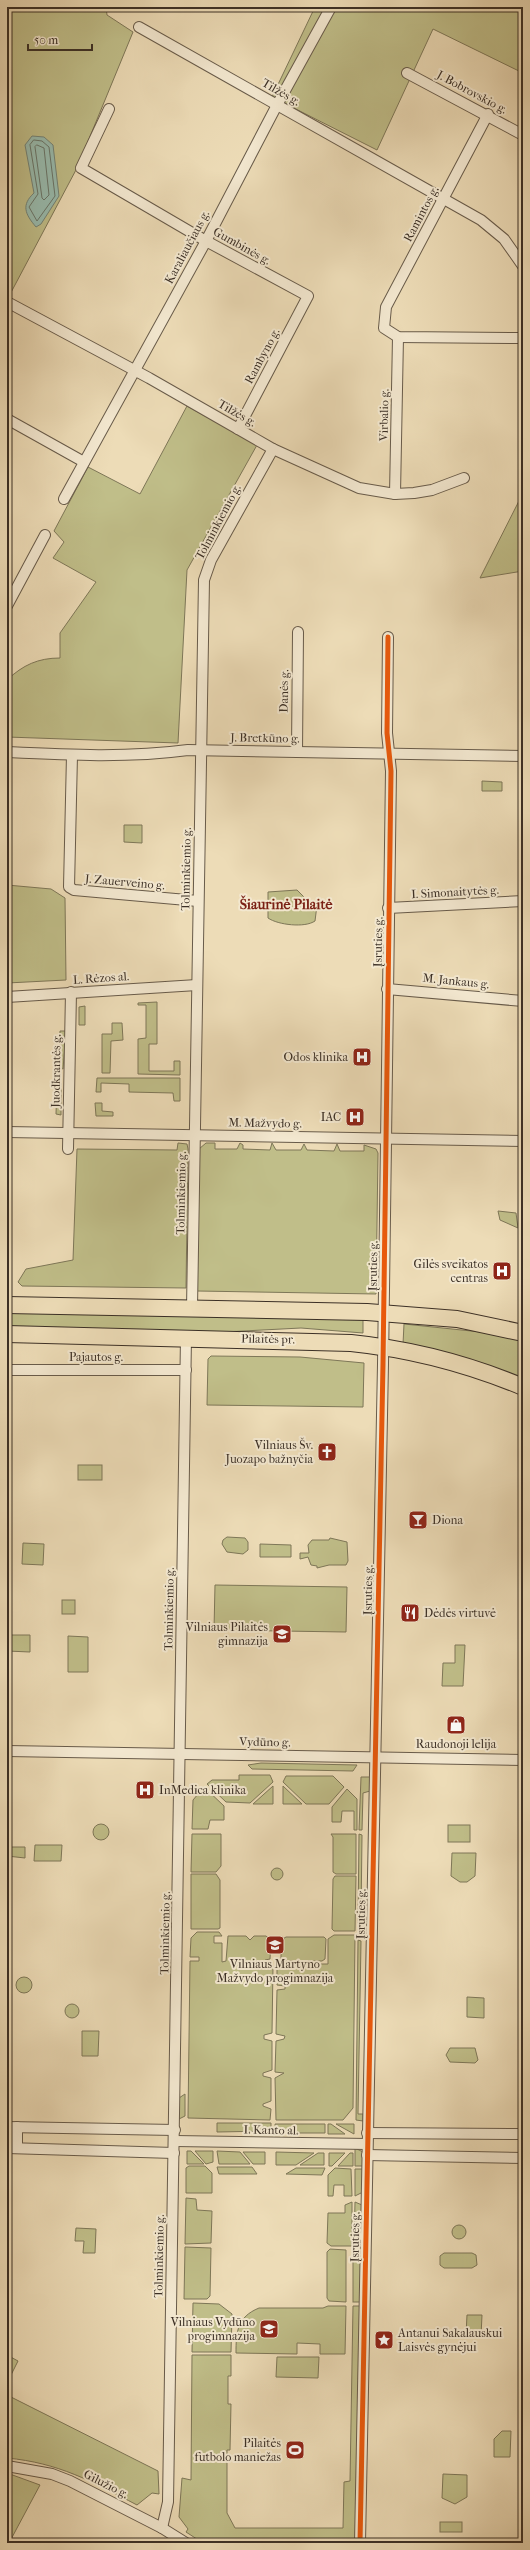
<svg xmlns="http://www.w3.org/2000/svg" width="530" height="2550" font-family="'IM FELL French Canon',serif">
<rect width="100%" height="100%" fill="#eddcb7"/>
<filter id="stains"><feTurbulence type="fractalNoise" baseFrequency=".005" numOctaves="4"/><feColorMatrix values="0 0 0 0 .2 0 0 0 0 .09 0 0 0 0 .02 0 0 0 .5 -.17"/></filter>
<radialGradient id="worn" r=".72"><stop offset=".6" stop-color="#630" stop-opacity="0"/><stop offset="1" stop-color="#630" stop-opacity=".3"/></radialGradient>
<g fill="#c0be89" stroke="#7e7758">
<path d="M7,7H106L107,15L133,32L77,168L7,300Z"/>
<path d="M315,7H523V73L433,29L377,150L272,97Z"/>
<path d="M187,406L257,445L187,570L178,743L7,737V680C23,665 38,658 60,658V633L96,582L53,558L64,542L54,531L88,467L140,494Z"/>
<path d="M523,493V571L480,578Z"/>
<path d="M482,781L502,782V791H482Z"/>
<path d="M124,825H142V843L124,842Z"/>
<path d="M7,885L51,889L65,898L66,980L7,983Z"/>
<path d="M297,890L308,901L317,905L315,921C305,928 278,925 268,918V892Z"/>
<path d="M157,1002V1044H149V1071H174V1061H180V1075L138,1074V1039L146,1038V1005H138V1003Z"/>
<path d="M85,1006V1025H79V1007Z"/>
<path d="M112,1023H122L123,1040L111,1041L110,1073H102V1034H112Z"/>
<path d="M60,1031H66L63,1069L59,1067Z"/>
<path d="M97,1078H180V1101H174L173,1093L129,1092V1084L101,1083V1092H96Z"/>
<path d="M57,1083H61V1115L56,1114Z"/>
<path d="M95,1103H102V1111L113,1112V1116H96Z"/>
<path d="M178,1143L187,1144L188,1149L186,1288L22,1286L18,1282L26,1269L73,1260L77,1149L177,1150Z"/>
<path d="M206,1143H215V1149H237L240,1143L243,1145V1149L270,1150L272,1143L276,1150H301L304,1144L307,1150L334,1151L337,1144L340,1151H364V1145L376,1149L378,1153L376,1294L197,1291L199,1149Z"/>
<path d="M498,1211L516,1213L518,1228L500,1220Z"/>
<path d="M7,1311L363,1317V1333L301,1328L224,1332L7,1328Z"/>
<path d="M404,1324L500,1334L523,1339V1381L403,1344Z"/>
<path d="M211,1356L300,1357L364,1363L363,1407L207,1405L208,1359Z"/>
<rect x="78" y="1465" width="24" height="15"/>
<path d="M227,1537L245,1538L248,1542V1550L243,1554L227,1552L222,1544L223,1540Z"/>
<path d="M330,1538L347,1542L348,1561L346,1565H329L317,1568V1566L311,1565L308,1557L300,1559V1553H309L308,1545L312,1540H329Z"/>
<path d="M23,1543L44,1544L43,1565L22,1564Z"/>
<path d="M260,1544L291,1545V1557H260Z"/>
<path d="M215,1585L347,1587L346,1632L214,1630Z"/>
<rect x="62" y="1600" width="13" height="14"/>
<path d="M7,1635H30V1652L7,1651Z"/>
<path d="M68,1636L88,1637V1672H68Z"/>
<path d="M455,1645H465L463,1686H442L443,1663H455Z"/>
<path d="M261,1763L357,1765L353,1771L252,1769L248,1765Z"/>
<path d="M239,1775H270L273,1782L250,1803L226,1802L207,1784L212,1780H239Z"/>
<path d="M286,1776H333L344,1787L329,1804H306L283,1782Z"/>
<path d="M361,1777H370V1791L363,1793L362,1830H359Z"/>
<path d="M273,1786V1804H253Z"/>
<path d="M283,1786L302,1804H283Z"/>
<path d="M204,1787L224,1806V1820H210L208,1829H192L193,1800Z"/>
<path d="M347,1789L357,1799V1830H354V1811H342L341,1822H332V1807Z"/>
<circle cx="101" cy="1832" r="8"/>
<rect x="448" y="1825" width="22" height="17"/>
<path d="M192,1834H221V1866L216,1872H191Z"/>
<path d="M331,1834H356V1874H336L333,1872V1837Z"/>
<path d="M359,1834L362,1835L361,1917H367V1923H358Z"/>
<path d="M35,1845H62L61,1861H34Z"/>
<path d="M7,1847H25V1858L7,1856Z"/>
<path d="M452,1853H476L475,1876L467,1882H460L451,1876Z"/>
<circle cx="277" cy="1874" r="6"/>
<path d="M191,1874H216L220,1880V1928L218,1929H191Z"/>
<path d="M335,1876H356L355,1931H334L332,1929L333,1879Z"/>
<path d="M197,1932H219L222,1936H214V1943H222V1962L226,1961L228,1936H246L250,1940L254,1936H266L271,1940L270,1959L265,1960V1963L273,1966L272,2033L264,2035V2039L272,2041V2070L263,2073V2076L271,2078V2101L263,2104V2106L271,2109L270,2120L188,2118L190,1961H199V1957H190L191,1938Z"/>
<path d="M334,1935H355L353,2108L343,2120H276L275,2078L284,2073L275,2072L276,2041L284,2039L285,2036L276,2034L277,1990L285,1989V1986L277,1985V1966L281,1964H328V1939Z"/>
<path d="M286,1937H324L326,1939L325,1959L322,1961H284L281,1959V1940Z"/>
<path d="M358,1940L361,1941L358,2114H363V2121L356,2120Z"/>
<circle cx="24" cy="1985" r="8"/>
<path d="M467,1997L484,1998V2018L467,2017Z"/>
<circle cx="72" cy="2011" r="7"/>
<path d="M82,2031H99L98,2056H82Z"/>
<path d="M450,2048H475L478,2060L475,2063L450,2062L446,2055Z"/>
<path d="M185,2094V2116L179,2119V2098Z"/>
<path d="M217,2123H271V2131L217,2132Z"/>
<path d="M275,2124H325V2133H276Z"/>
<path d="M328,2124H331L345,2134H328Z"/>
<path d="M336,2124H354V2134Z"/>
<path d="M355,2148L363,2152V2166H355Z"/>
<path d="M187,2151H191L204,2164H187Z"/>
<path d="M195,2151H213V2162L206,2164Z"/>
<path d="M217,2151L240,2152L250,2164H219Z"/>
<path d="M243,2152H265V2164H253Z"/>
<path d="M276,2152L314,2153L296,2165H276Z"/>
<path d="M318,2153H324V2165H300Z"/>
<path d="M329,2153H345L332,2166H329Z"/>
<path d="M350,2153H353V2166H338Z"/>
<path d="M189,2166H205L212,2173V2193H186V2168Z"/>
<path d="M217,2167H252L257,2174H219Z"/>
<path d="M296,2168H325L322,2175L286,2174Z"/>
<path d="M335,2168L351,2169L352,2196H344V2185H334L333,2196H328V2175Z"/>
<path d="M355,2169H363V2192L355,2196Z"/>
<path d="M186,2198L196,2199L197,2210L212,2211L211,2243L185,2244Z"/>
<path d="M352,2202V2246H331L327,2243L328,2213H345V2205Z"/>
<path d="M355,2202L362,2205L361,2247H354Z"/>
<circle cx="459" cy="2232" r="7"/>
<path d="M76,2228L96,2229L95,2253H83L84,2241H75Z"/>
<path d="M185,2247L211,2248L210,2296L207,2299H184Z"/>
<path d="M330,2249L346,2250V2302L329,2301L327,2298V2252Z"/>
<rect x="353" y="2250" width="8" height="52"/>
<path d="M444,2253H472L476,2255L477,2265L472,2268H444L440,2265V2256Z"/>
<path d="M193,2303L219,2304L232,2314L231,2352H192Z"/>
<path d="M328,2306H346L345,2354H320V2344L297,2343V2354L236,2353C236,2332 237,2317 259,2308H323Z"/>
<path d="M353,2306H360L356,2543H203L186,2532L188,2529L179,2517L182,2478L191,2480L192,2355H231V2376H228V2404H231L230,2450H227V2513L235,2528H343L344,2482L350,2481Z"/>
<path d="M467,2315H482L481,2336L466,2335Z"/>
<path d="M7,2355L18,2361L7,2383Z"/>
<path d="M277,2357H319L318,2378L276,2377Z"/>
<path d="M7,2395L158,2471L159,2494L152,2493L137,2505C91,2481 59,2463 7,2458Z"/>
<path d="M502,2431H511L510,2457H494V2439Z"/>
<path d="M7,2473L40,2485L9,2543H7Z"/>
<path d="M443,2474L467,2475V2497L455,2504L442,2498Z"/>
<rect x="440" y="2522" width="22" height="10"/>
</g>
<path fill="#99bcaf" stroke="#748478" d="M32,136L44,137L53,145L59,196L41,224L36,227C25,214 21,205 34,193L25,145Z"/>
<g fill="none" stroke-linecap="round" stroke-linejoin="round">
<g stroke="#6a766a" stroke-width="1">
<path d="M34,140L42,141L49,147L55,196L37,221L29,207L38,194L30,145Z"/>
<path d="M37,145L44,148L49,195L44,200L42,198L35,147Z"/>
</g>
<g stroke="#685b4a" stroke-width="12">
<g id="street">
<path d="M139,27L481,220L504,239L523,266"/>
<path d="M407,73L523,135"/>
<path d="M109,109L81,168L206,241L308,296L238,429"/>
<path d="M488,114L386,307L384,328L398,337L523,338"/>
<path d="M9,303L149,378L273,449L359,488L395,494L414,493L432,490L464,478"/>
<path d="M7,419L84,462"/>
<path d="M395,494L398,337"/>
<path d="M64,499L206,241L277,105L331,7"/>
<path d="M7,606L45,535"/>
<path d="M7,752C68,755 128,758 188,750L523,756"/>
<path d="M297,752L298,632"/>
<path d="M72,755L69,887L74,890L198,901"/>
<path d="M388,908L523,901"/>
<path d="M387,989L523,1001"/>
<path d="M7,997L197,985"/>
<path d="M7,1132L523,1141"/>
<path d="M68,1149L71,992"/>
<path d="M192,1308L204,580L211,560L273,449"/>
<path d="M7,1370H186"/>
<path d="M7,1751L523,1760"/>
<path d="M7,2127L175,2130"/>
<path d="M367,2133L523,2134"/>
<path d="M175,2141L367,2144"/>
<path d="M7,2148L174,2153"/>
<path d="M17,2148V2127"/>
<path d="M367,2155L523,2158"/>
<path d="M7,2466L52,2474L70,2481L162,2528L186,2543"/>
<path d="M162,2528L168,2502L186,1337"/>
<path d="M360,2543L383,1364L391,771L387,733L388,637"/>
</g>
</g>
<g stroke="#3c3026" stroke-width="18">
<g id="primary">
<path d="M7,1305L367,1312L457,1319L523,1333"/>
<path d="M7,1334L351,1343C410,1349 468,1364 523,1387"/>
</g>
</g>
<use href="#street" stroke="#f3e8d0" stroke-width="10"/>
<use href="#primary" stroke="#eddcb7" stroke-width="16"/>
<g stroke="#f3e8d0" stroke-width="8">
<path id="cycleway" d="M360,2543L383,1364L391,771L387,733L388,637"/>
</g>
<use href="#cycleway" stroke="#e8590c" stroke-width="5"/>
</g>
<defs>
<g id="hospital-square" transform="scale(1)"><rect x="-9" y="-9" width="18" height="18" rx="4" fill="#8f2418" stroke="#f3e8d0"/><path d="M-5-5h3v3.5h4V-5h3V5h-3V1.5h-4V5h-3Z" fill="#fff"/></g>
<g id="church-square" transform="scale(1)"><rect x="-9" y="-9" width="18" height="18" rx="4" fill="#8f2418" stroke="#f3e8d0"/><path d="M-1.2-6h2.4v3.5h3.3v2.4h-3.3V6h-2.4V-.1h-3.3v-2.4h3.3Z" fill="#fff"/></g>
<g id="bar-square" transform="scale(1)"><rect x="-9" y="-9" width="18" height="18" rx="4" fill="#8f2418" stroke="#f3e8d0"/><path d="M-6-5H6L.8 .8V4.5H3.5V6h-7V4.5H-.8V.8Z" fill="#fff"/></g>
<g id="restaurant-square" transform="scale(1)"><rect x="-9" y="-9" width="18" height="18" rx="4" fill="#8f2418" stroke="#f3e8d0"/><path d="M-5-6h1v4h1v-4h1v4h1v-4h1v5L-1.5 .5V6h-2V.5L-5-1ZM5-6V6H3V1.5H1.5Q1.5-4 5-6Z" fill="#fff"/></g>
<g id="school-square" transform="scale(1)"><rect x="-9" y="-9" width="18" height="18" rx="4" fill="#8f2418" stroke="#f3e8d0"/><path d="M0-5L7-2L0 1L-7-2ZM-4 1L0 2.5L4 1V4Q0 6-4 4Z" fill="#fff"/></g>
<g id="shop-square" transform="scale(1)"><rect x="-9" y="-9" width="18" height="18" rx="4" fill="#8f2418" stroke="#f3e8d0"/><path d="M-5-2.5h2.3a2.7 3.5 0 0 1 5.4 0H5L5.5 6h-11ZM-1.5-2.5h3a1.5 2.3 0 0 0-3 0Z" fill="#fff"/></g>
<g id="sight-square" transform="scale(1)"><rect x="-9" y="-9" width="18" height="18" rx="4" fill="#8f2418" stroke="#f3e8d0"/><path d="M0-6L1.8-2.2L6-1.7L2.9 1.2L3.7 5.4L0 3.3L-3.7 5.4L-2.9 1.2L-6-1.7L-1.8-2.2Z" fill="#fff"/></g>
<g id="stadium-square" transform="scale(1)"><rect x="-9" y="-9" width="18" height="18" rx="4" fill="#8f2418" stroke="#f3e8d0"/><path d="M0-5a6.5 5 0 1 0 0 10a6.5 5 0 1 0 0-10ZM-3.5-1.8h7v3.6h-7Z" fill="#fff"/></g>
</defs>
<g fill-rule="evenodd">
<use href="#hospital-square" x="362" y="1057"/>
<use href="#hospital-square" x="355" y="1117"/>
<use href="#hospital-square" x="502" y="1271"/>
<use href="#church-square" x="327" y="1452"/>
<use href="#bar-square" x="418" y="1520"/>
<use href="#restaurant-square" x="410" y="1613"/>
<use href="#school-square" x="282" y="1634"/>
<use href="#shop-square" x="456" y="1725"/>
<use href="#hospital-square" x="145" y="1790"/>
<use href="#school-square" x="275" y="1945"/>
<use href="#school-square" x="269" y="2329"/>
<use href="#sight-square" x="384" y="2340"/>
<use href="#stadium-square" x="295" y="2450"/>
</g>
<g text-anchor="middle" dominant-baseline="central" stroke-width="4" stroke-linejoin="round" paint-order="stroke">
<g font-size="12" fill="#3c3026" stroke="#f3e8d0">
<text transform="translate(281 92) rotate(30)">Tilžės g.</text>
<text transform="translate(472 92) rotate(28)">J. Bobrovskio g.</text>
<text transform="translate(421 214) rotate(-62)">Ramintos g.</text>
<text transform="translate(242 246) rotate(29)">Gumbinės g.</text>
<text transform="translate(187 247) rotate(-62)">Karaliaučiaus g.</text>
<text transform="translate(262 356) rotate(-62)">Rambyno g.</text>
<text transform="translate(237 413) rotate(30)">Tilžės g.</text>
<text transform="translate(384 415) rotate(-89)">Virbalio g.</text>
<text transform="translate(218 522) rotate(-62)">Tolminkiemio g.</text>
<text transform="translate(284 691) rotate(-89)">Danės g.</text>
<text transform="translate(265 738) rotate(1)">J. Bretkūno g.</text>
<text transform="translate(186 869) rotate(-89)">Tolminkiemio g.</text>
<text transform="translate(125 882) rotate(5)">J. Zauerveino g.</text>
<text transform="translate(455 892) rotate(-3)">I. Simonaitytės g.</text>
<text transform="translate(378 942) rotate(-89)">Įsruties g.</text>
<text transform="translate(101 978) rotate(-4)">L. Rėzos al.</text>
<text transform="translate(456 981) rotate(6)">M. Jankaus g.</text>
<text transform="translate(56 1071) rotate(-89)">Juodkrantės g.</text>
<text transform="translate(265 1123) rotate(1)">M. Mažvydo g.</text>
<text transform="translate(181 1193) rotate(-89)">Tolminkiemio g.</text>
<text transform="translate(373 1266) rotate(-89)">Įsruties g.</text>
<text transform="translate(268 1339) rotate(1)">Pilaitės pr.</text>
<text x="96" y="1357">Pajautos g.</text>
<text transform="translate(368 1590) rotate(-89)">Įsruties g.</text>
<text transform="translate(169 1609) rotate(-89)">Tolminkiemio g.</text>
<text transform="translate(265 1742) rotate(1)">Vydūno g.</text>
<text transform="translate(361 1914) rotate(-89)">Įsruties g.</text>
<text transform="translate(165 1933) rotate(-89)">Tolminkiemio g.</text>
<text transform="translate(271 2130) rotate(1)">I. Kanto al.</text>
<text transform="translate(355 2237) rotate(-89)">Įsruties g.</text>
<text transform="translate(159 2256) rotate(-89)">Tolminkiemio g.</text>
<text transform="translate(106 2484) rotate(27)">Gilužio g.</text>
</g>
<g font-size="12" fill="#3c3026" stroke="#f3e8d0" text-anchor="end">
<text x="348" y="1057">Odos klinika</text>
<text x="341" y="1117">IAC</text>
<text x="488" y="1264">Gilės sveikatos<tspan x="488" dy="14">centras</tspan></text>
<text x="313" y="1445">Vilniaus Šv.<tspan x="313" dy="14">Juozapo bažnyčia</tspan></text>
<text x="432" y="1520" text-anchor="start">Diona</text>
<text x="424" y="1613" text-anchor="start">Dėdės virtuvė</text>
<text x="268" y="1627">Vilniaus Pilaitės<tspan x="268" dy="14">gimnazija</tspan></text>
<text x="456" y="1744" text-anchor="middle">Raudonoji lelija</text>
<text x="159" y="1790" text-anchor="start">InMedica klinika</text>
<text x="275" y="1964" text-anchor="middle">Vilniaus Martyno<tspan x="275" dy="14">Mažvydo progimnazija</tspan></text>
<text x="255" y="2322">Vilniaus Vydūno<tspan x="255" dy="14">progimnazija</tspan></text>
<text x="398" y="2333" text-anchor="start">Antanui Sakalauskui<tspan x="398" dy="14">Laisvės gynėjui</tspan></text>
<text x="281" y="2443">Pilaitės<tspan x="281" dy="14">futbolo maniežas</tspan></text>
</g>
<g font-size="14" font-weight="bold" fill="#7a1f14" stroke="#f3e8d0">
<text x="286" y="904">Šiaurinė Pilaitė</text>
</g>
</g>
<rect width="530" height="2550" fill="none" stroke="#eddcb7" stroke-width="24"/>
<rect x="8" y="8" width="514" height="2534" fill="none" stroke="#3c3026" stroke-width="2"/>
<rect x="12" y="12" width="506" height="2526" fill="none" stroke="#3c3026"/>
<path d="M28 44v6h64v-6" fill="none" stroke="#3c3026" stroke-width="2"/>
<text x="34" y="44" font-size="12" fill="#3c3026" stroke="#f3e8d0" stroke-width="3" paint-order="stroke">50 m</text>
<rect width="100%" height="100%" filter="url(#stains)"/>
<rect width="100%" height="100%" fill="url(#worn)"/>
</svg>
